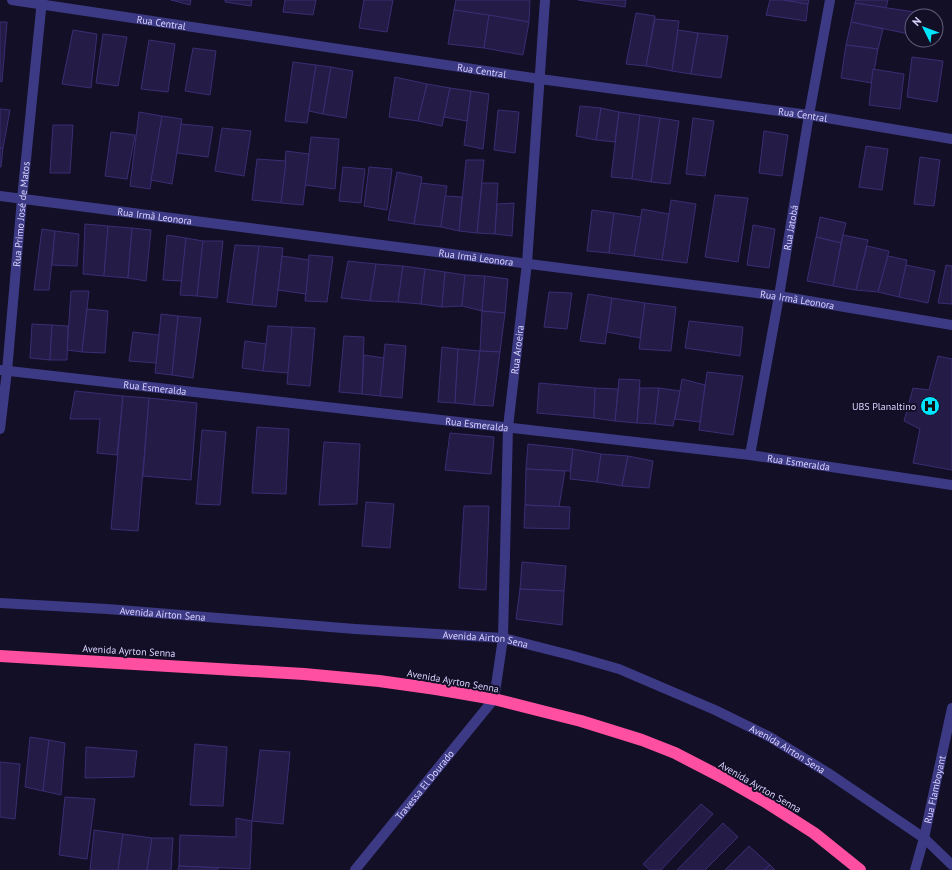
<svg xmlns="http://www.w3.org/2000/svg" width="952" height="870" font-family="'PT Sans',sans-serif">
<rect width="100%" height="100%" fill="#130f26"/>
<g fill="#241b47" stroke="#3b2d73">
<path d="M171,0H191L190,5Z"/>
<path d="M225,0H252L251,6L225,2Z"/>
<path d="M285,0H316L313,15L283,12Z"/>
<path d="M364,0H393L387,32L359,28Z"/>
<path d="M456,0H530L529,22L454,10Z"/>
<path d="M578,0H626L625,7Z"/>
<path d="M770,0H784L808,4L806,21L766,15Z"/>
<path d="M784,0H809L808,4Z"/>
<path d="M856,0H888L886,8L855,3Z"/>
<path d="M855,3L914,12L913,16H912L909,34L851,22Z"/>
<path d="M454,10L489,15L484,48L448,44Z"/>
<path d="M636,13L655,16L646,66L626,64Z"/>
<path d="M489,15L529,22L523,55L484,48Z"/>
<path d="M655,19L679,21L672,71L646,66Z"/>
<path d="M0,22H7L2,82L0,81Z"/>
<path d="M851,22L883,29L878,49L846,45Z"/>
<path d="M73,30L97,34L91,88L62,84Z"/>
<path d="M678,30L698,33L691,74L672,71Z"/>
<path d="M698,33L728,36L721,78L691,74Z"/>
<path d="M103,34L127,37L118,86L96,83Z"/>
<path d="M149,40L175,44L168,92L141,89Z"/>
<path d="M846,45L878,49L872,83L841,78Z"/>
<path d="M193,48L216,51L210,95L185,91Z"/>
<path d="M912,57L943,61L937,102L907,97Z"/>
<path d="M293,62L316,65L307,123L285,121Z"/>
<path d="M316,65L331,67L323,114L309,111Z"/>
<path d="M331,67L353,71L346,118L323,114Z"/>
<path d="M873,69L904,74L900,109L869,105Z"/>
<path d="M395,77L427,84L418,121L389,117Z"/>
<path d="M427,84L450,88L442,126L418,121Z"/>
<path d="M450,88L471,91L467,121L444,117Z"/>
<path d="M471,91L489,94L483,149L464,145Z"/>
<path d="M580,106L601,108L596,140L576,136Z"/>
<path d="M601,108L619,112L615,142L596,140Z"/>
<path d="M0,109L10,110L3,148H0Z"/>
<path d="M498,110L519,112L515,153L494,150Z"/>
<path d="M139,112L162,116L150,189L130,186Z"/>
<path d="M619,112L640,115L632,179L611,177Z"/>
<path d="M640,115L660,118L651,182L632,179Z"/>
<path d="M162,116L182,119L172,184L151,180Z"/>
<path d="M660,118L679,121L670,184L651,182Z"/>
<path d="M693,118L714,121L705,176L686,174Z"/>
<path d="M181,124L213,127L208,157L177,153Z"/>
<path d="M53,125H73L70,173H50Z"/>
<path d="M222,128L251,131L244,176L215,171Z"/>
<path d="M764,131L788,135L782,176L759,173Z"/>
<path d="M111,132L135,135L127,179L105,176Z"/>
<path d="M311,137L339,139L335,189L305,185Z"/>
<path d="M866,146L888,149L882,190L859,187Z"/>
<path d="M0,148H3L1,167H0Z"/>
<path d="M286,151L309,154L303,205L281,203Z"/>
<path d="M920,157L940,160L934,206L914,204Z"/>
<path d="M257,159L286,161L281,203L252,200Z"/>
<path d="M466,160H484L477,233L459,231Z"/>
<path d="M343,167L365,169L361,203L339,201Z"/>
<path d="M369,167L392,169L387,210L364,206Z"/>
<path d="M397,172L422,177L414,224L388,220Z"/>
<path d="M421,183L447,186L441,227L414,224Z"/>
<path d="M482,183H498L495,234L477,233Z"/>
<path d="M715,195L748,198L738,262L705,257Z"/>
<path d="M445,196L462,197L459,231L441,227Z"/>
<path d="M671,200L696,204L687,263L662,260Z"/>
<path d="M514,203L512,236L495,234L497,204Z"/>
<path d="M642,209L669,214L662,260L634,256Z"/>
<path d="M592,210L614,213L609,253L587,251Z"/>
<path d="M614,213L641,217L634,256L609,253Z"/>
<path d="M820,217L846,223L841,243L816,237Z"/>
<path d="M85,224L108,226L104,276L83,274Z"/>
<path d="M753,225L775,229L769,268L747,265Z"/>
<path d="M108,226L132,228L128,278L104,276Z"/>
<path d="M132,228L151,230L146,281L128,278Z"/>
<path d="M42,229L55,231L49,290H34Z"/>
<path d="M55,231L79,234L77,266L52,265Z"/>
<path d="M167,235L186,238L182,281L163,280Z"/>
<path d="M843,235L868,240L856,290L833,286Z"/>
<path d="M816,237L841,243L833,286L807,281Z"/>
<path d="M186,238L203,241L197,296L180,295Z"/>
<path d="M203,241H223L217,298L197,296Z"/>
<path d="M235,245L259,246L252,305L227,302Z"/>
<path d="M259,246L283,248L276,307L252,305Z"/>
<path d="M867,246L889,251L878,292L856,290Z"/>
<path d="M309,255L333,257L327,302L305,301Z"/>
<path d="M282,256L309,260L306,294L278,290Z"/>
<path d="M888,256L907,260L899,297L878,292Z"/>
<path d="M348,261L376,264L370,301L341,298Z"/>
<path d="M376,264L403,266L398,302L370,301Z"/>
<path d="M906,265L935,271L928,303L899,297Z"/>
<path d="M946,265L952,266V304L938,303Z"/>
<path d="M403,266L425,269L421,304L398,302Z"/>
<path d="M425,269L445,272L442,307L421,304Z"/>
<path d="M445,272L465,275L462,306L442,307Z"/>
<path d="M465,275L485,276L482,311L462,306Z"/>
<path d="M485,276L508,279L505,313L482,311Z"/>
<path d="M71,291H89L82,352L67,350Z"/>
<path d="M549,292L572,293L567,329L544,327Z"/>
<path d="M588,294L612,298L605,344L580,341Z"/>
<path d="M612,298L645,303L640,338L607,332Z"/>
<path d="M645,303L676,307L671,351L639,349Z"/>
<path d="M87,309L108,311L105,353L82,352Z"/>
<path d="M482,311L505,313L500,352L480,351Z"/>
<path d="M161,314L178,316L172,375L155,373Z"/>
<path d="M178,316L201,318L193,378L172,375Z"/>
<path d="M689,321L743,327L740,356L685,348Z"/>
<path d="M32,324L52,325L50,360L30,358Z"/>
<path d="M52,325L68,326L67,360H50Z"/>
<path d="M268,326L292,327L289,373L263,371Z"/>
<path d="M292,327L315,328L310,386L287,384Z"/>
<path d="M133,332L159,335L156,363L129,361Z"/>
<path d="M344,336L364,337L362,394L339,392Z"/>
<path d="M245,341L266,344L263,371L242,368Z"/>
<path d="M385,344L406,346L402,398L380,396Z"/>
<path d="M442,347L458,349L455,403L438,402Z"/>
<path d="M458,349L480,351L474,405L455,403Z"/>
<path d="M480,351L500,352L493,406L474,405Z"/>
<path d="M364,355L384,358L380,396L362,394Z"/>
<path d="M938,356L952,359V470L913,463L920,429L904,421L913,388L929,390Z"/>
<path d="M707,372L743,376L733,435L699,430Z"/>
<path d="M619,379L640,380L637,423L615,421Z"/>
<path d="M682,379L705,385L700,422L675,419Z"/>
<path d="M539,383L595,388L594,418L537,413Z"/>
<path d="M595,388L618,389L615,421L594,418Z"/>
<path d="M640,388H659L655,424L637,423Z"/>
<path d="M659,388L680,391L673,426L655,424Z"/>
<path d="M75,391L123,396L117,455L97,453L100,419H70Z"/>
<path d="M123,396L149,398L138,531L111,529Z"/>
<path d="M149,398L197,403L191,480L143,476Z"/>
<path d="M257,427L289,429L286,494L252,493Z"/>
<path d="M202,430L226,432L220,505L196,504Z"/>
<path d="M450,433L494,437L491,474L445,470Z"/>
<path d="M324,442L360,444L357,504L319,505Z"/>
<path d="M528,444L573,449L570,471L526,469Z"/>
<path d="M573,449L601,454L597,482L570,479Z"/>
<path d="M601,454L628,456L622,486L597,482Z"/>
<path d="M628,456L653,461L649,488L622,486Z"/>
<path d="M526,469L565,471L559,507L525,505Z"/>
<path d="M366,502L394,504L390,548L362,546Z"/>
<path d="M525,505L570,507L569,529L524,528Z"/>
<path d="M464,506H489L486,590L459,588Z"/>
<path d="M522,562L566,566L564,591L520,589Z"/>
<path d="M520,589L564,591L562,625L516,619Z"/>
<path d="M30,737L49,740L43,791L25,787Z"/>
<path d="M49,740L65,743L61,795L43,791Z"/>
<path d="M195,744L227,747L223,806L190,805Z"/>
<path d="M86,747L137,751L134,777L85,778Z"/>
<path d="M260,750L290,752L283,824L252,821Z"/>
<path d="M0,762L20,764L15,819L0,817Z"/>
<path d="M65,797L95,799L87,859L59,855Z"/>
<path d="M701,804L713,814L661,870H650L643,864Z"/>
<path d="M236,818L252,821L250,869L179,866L180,835L236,837Z"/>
<path d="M723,823L738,837L705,870H677Z"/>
<path d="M94,830L123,834L118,870H90Z"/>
<path d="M123,834L152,838L147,870H118Z"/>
<path d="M152,838H173L171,870H147Z"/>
<path d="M749,846L770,865L764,870H725Z"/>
<path d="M770,865L775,870H764Z"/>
<path d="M179,866L218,868V870H178Z"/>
</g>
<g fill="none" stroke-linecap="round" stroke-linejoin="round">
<g stroke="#3d3a85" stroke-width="10">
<path id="s1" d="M12,0L540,79L809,115L952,139"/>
<path id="s2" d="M0,196L779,296L952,325"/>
<path id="s3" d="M0,370L750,455L952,485"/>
<path id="s4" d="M0,429L7,371L22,199L42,0"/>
<path id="s5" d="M750,455L779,296L809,115L830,0"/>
<path id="s6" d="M0,603L107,609L355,629L503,638L570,655L619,669L715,710L770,737L828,773L924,838L952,865"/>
<path id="s7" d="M355,870L494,699L503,638L508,427L527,263L545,0"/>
<path id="s8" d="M915,870L924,838L952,708"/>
</g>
<path stroke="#ff4fa3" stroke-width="12" d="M0,656L304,674L379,681L436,689L494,699L581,721L642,740L675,753L729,781L764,801L814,833L860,870"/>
</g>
<defs>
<g id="hospital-disc" transform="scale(1)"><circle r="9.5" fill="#00e5ff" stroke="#130f26"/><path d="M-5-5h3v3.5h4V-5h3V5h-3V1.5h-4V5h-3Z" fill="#111"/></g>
</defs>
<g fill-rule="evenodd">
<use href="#hospital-disc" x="930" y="406"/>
</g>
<g text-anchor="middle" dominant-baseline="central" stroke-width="4" stroke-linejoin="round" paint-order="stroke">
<g font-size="10" fill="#d9d4ff" stroke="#130f26">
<text stroke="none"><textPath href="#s1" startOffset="151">Rua Central</textPath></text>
<text stroke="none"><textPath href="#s1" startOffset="475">Rua Central</textPath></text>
<text stroke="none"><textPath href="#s1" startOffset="799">Rua Central</textPath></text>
<text stroke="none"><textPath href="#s4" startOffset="216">Rua Primo José de Matos</textPath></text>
<text stroke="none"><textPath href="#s2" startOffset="156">Rua Irmã Leonora</textPath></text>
<text stroke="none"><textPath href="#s5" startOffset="231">Rua Jatobá</textPath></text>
<text stroke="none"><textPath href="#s2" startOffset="480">Rua Irmã Leonora</textPath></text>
<text stroke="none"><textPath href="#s2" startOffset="804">Rua Irmã Leonora</textPath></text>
<text stroke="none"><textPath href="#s7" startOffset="571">Rua Aroeira</textPath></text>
<text stroke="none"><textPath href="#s3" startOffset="156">Rua Esmeralda</textPath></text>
<text stroke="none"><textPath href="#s3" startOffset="480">Rua Esmeralda</textPath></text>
<text stroke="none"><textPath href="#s3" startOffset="804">Rua Esmeralda</textPath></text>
<text stroke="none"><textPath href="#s6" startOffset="163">Avenida Airton Sena</textPath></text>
<text stroke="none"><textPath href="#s6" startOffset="487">Avenida Airton Sena</textPath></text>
<text transform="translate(129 651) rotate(3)">Avenida Ayrton Senna</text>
<text transform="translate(453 681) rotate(10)">Avenida Ayrton Senna</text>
<text stroke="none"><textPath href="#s6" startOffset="811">Avenida Airton Sena</textPath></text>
<text stroke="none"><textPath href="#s7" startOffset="110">Travessa El Dourado</textPath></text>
<text transform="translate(760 787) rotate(30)">Avenida Ayrton Senna</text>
<text stroke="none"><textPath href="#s8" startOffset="83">Rua Flamboyant</textPath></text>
</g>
<g font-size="10" fill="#d9d4ff" stroke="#130f26" text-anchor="end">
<text x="916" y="406">UBS Planaltino</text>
</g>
</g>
<g transform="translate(924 28) rotate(312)"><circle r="19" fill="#130f26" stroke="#625e7d"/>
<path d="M0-3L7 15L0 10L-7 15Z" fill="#00e5ff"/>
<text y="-6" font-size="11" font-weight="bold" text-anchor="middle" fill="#d9d4ff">N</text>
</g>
</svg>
